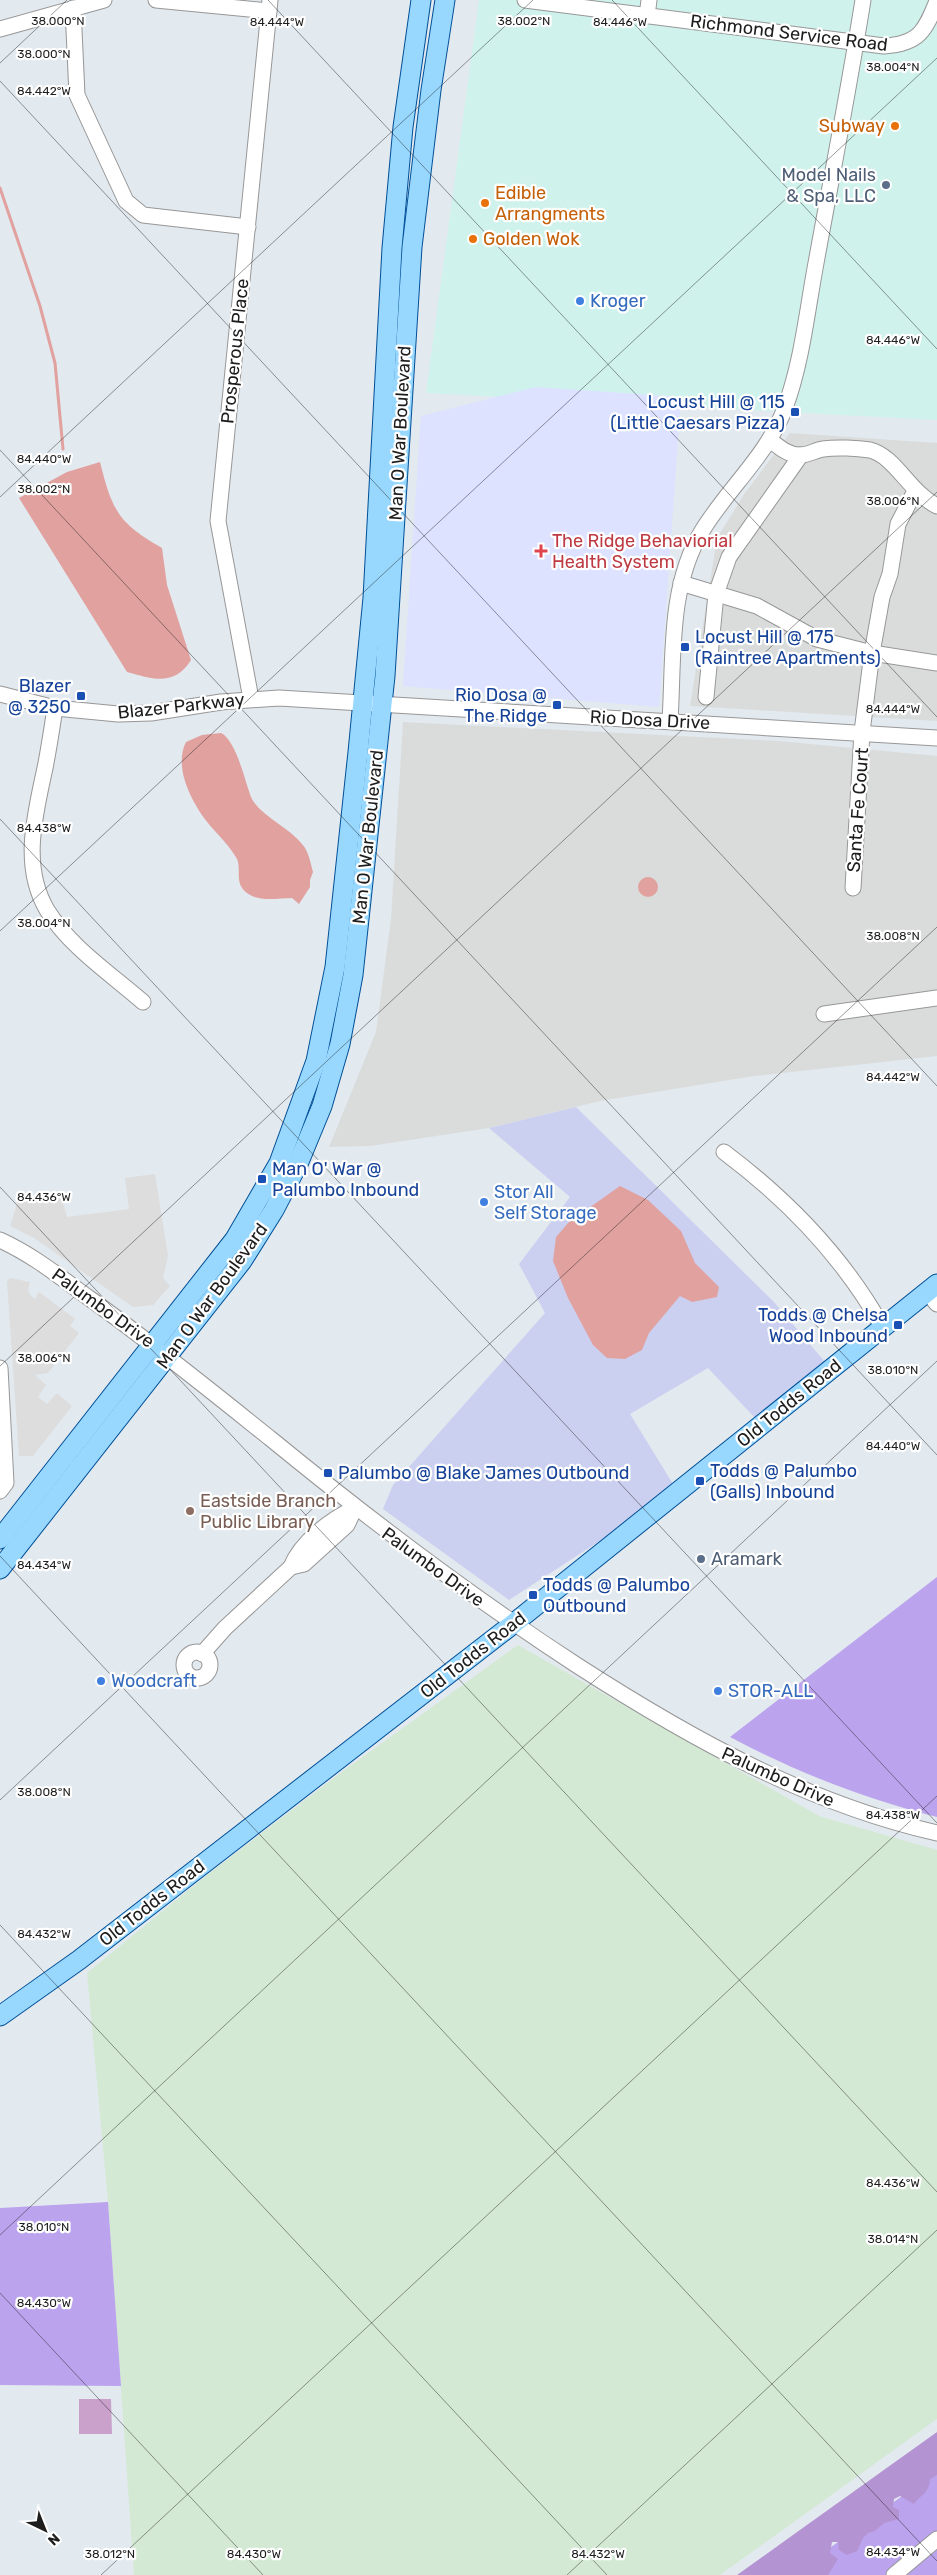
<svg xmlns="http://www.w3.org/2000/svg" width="937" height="2575" font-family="Rubik,sans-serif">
<rect width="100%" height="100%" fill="#e2e9ef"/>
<g fill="#dadcdb">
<path d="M790,433L937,443V721L690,706L717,538L745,493Z"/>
<path d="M403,722L779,741L937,756V1056L754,1076L600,1101L489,1128L370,1146L329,1147L376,1032L391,919Z"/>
</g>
<path fill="#d0f2ed" d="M479,0H937V420L426,393Z"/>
<path fill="#d4e9d4" d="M518,1645L819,1816L937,1850V2419L720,2575H134L108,2202L87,1973L203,1878L339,1774Z"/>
<path fill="#dce2ff" d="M536,387L681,397L659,707L403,686L421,416Z"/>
<path fill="#ccd0f0" d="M576,1107L774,1302L825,1362L756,1419L708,1368L630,1414L673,1484L618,1529L509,1600L383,1509L393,1485L545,1313L519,1264L570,1197L489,1128Z"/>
<g fill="#bba3ee">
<path d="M937,1577V1817C865,1799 796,1772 730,1737Z"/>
<path d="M108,2202L121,2386L0,2385V2208Z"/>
<path d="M937,2471V2575H792Z"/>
</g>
<path fill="#b493d2" d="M937,2432V2475L930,2479C929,2494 921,2494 914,2504L900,2496L894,2499L893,2507L899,2510V2519L884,2523L875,2531L868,2533L863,2538L857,2551L847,2555L839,2550L838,2542H832L830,2553L838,2559L828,2575H737Z"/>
<path fill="#c9a1ca" d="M79,2399H111L112,2434H79Z"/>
<g fill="#ddd">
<path d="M155,1174L168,1256L163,1278L170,1286L153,1305L133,1307L34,1238L10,1226L18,1201L60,1193L67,1217L129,1209L125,1178Z"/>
<path d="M10,1278L30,1282L28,1290L31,1296L35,1299L39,1292L75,1319L70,1326L79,1333L48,1373L35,1375L46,1385L38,1397L47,1404L57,1393L72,1406L33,1456H19L7,1282Z"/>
</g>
<g fill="#e1a19f">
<path d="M100,462C112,510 118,523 162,548L167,585L191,660C174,687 153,679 127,672L19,498L67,472Z"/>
<path d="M221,733C236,740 245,781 251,797C259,815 290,828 302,844C309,852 310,862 313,872L310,880V887L299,904L292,898C276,898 254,904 242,888C236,879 241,868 237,859C230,846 217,834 208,823C192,803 173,767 186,742L202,735Z"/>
<circle cx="648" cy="887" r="10"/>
<path d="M620,1186L648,1200L681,1231L695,1263L719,1287L717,1297L692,1302L680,1296L649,1333L642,1350L625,1359L607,1358L593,1345L568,1298L553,1261L556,1237L569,1222Z"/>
</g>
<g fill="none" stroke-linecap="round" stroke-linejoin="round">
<path stroke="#e1a19f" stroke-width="3" d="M0,188L40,306L55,363L63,449"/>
<g stroke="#979797" stroke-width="17">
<g id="minor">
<path d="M156,0L269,11"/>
<path d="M525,0L884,46C919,44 925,31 937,1"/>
<path d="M73,8L77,95L126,201L143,215L248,227"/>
<path d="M647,16L649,0"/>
<path d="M0,29L104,0"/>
<path d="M770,440C779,447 789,456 801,455C808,455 816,450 823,449C836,447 857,448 870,450C895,456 910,493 937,506"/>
<path d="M681,583L757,606L817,639L872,653L882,597L890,574L898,524L915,491"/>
<path d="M0,694L55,708L118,714L151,713L221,702L279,698L937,738"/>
<path d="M706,697L716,594L729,557L801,455"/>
<path d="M251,699L218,521L270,0"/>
<path d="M55,708C52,728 49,748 45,768C35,815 21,866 47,910C70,947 111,974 143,1002"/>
<path d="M670,721C674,658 668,587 702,531C728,488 767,456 785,408C802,362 807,311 816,263C832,175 849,88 863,0"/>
<path d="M853,888L862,732L872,653L937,663"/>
<path d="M824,1014L937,998"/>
<path d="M724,1152C788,1200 844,1258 883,1328"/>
<path d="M0,1240C33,1255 60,1277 89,1298C152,1343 211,1391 271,1439C370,1520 470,1596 578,1666C690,1738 806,1803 937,1833"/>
<path d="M927,1292L937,1304"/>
<path d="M0,1368L6,1483L0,1491"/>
<path d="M291,1567L304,1564L347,1525L355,1508"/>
<circle cx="197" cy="1665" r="13"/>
<path d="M202,1654L225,1628L291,1567C301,1542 331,1519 355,1508"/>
<path d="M894,2575L937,2539"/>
</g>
</g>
<g stroke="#004f97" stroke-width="21">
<g id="major">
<path d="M0,1539L235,1239L279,1163L316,1061L335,967L358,752L373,598L392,248L403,127L421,0"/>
<path d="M0,1569L242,1261L274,1210L298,1164L322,1106L340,1044L353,975L385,676L412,247L431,90L445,0"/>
<path d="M0,2016L79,1960L513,1624L937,1284"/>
</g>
</g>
<use href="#minor" stroke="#fff" stroke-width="15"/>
<use href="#major" stroke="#98d8ff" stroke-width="19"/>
</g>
<path fill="none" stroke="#1d1d1d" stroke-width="1" stroke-opacity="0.45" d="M268,0L937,717M612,0L937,349M0,63L67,0M0,81L937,1086M0,450L937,1455M0,497L533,0M0,819L937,1823M0,931L937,58M0,1187L937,2192M0,1366L937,492M0,1556L937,2561M0,1800L937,927M0,1925L607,2575M0,2235L937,1361M0,2293L263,2575M101,2575L937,1796M567,2575L937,2230"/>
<g fill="#e8710a" stroke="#fff" stroke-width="2">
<circle cx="895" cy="126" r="5"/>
<circle cx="485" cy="203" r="5"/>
<circle cx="473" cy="239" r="5"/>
</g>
<g fill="#5c6f8a" stroke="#fff" stroke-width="2">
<circle cx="886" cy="185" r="5"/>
<circle cx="701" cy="1559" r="5"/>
</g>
<g fill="#3f7fe0" stroke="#fff" stroke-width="2">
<circle cx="580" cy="301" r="5"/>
<circle cx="484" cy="1202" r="5"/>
<circle cx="101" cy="1681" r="5"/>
<circle cx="718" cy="1691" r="5"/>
</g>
<g fill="#1a4fb4" stroke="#fff" stroke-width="2">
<rect x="790" y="407" width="10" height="10" rx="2.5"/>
<rect x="680" y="642" width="10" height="10" rx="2.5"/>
<rect x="76" y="691" width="10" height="10" rx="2.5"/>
<rect x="552" y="700" width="10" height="10" rx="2.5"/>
<rect x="257" y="1174" width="10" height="10" rx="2.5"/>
<rect x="893" y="1320" width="10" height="10" rx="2.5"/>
<rect x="323" y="1468" width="10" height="10" rx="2.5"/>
<rect x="695" y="1476" width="10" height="10" rx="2.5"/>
<rect x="528" y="1590" width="10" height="10" rx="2.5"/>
</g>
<path fill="#e0444e" stroke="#fff" stroke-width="2" d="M538.5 543.5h5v5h5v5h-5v5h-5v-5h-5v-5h5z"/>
<circle fill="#8d6e63" stroke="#fff" stroke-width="2" cx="190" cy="1511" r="5"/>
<g text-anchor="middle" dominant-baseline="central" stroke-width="4.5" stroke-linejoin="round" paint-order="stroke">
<g font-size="18" fill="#1d1d1d" stroke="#fff">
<text transform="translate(789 33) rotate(7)">Richmond Service Road</text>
<text transform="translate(235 351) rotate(-84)">Prosperous Place</text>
<text transform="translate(400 433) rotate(-87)">Man O War Boulevard</text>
<text transform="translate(181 706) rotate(-6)">Blazer Parkway</text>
<text transform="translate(650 720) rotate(3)">Rio Dosa Drive</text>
<text transform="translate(858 810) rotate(-86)">Santa Fe Court</text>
<text transform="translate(368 837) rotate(-84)">Man O War Boulevard</text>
<text transform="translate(212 1296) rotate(-54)">Man O War Boulevard</text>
<text transform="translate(103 1308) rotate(36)">Palumbo Drive</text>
<text transform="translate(789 1403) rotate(-39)">Old Todds Road</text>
<text transform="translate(433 1567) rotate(36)">Palumbo Drive</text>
<text transform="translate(473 1655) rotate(-38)">Old Todds Road</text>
<text transform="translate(778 1777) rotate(24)">Palumbo Drive</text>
<text transform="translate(152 1903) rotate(-38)">Old Todds Road</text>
</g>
<g font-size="18" fill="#c56008" stroke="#fff" text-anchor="start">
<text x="885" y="126" text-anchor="end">Subway</text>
<text x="495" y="193">Edible<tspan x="495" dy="21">Arrangments</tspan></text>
<text x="483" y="239">Golden Wok</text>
</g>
<g font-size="18" fill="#4e5e75" stroke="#fff" text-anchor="end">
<text x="876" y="175">Model Nails<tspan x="876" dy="21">&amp; Spa, LLC</tspan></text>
<text x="711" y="1559" text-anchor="start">Aramark</text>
</g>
<g font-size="18" fill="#366cbe" stroke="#fff" text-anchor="start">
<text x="590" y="301">Kroger</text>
<text x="494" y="1192">Stor All<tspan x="494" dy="21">Self Storage</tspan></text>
<text x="111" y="1681">Woodcraft</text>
<text x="728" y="1691">STOR-ALL</text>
</g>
<g font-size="18" fill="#164399" stroke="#fff" text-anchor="start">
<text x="785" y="402" text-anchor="end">Locust Hill @ 115<tspan x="785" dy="21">(Little Caesars Pizza)</tspan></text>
<text x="695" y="637">Locust Hill @ 175<tspan x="695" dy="21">(Raintree Apartments)</tspan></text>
<text x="71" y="686" text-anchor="end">Blazer<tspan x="71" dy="21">@ 3250</tspan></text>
<text x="547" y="695" text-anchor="end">Rio Dosa @<tspan x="547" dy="21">The Ridge</tspan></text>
<text x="272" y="1169">Man O' War @<tspan x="272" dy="21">Palumbo Inbound</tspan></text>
<text x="888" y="1315" text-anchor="end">Todds @ Chelsa<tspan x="888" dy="21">Wood Inbound</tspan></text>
<text x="710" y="1471">Todds @ Palumbo<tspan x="710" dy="21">(Galls) Inbound</tspan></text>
<text x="338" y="1473">Palumbo @ Blake James Outbound</text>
<text x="543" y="1585">Todds @ Palumbo<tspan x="543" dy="21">Outbound</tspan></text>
</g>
<g font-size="18" fill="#be3a42" stroke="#fff" text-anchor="start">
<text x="552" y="541">The Ridge Behaviorial<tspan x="552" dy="21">Health System</tspan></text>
</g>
<g font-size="18" fill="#785e54" stroke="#fff" text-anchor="start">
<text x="200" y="1501">Eastside Branch<tspan x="200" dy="21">Public Library</tspan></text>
</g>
</g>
<g font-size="12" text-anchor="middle" fill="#1d1d1d" stroke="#fff" stroke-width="4.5" stroke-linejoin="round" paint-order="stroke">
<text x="58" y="25">38.000°N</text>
<text x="524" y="25">38.002°N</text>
<text x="277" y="26">84.444°W</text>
<text x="620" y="26">84.446°W</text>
<text x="44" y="58">38.000°N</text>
<text x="893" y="71">38.004°N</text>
<text x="44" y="95">84.442°W</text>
<text x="893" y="344">84.446°W</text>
<text x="44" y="463">84.440°W</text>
<text x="44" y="493">38.002°N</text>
<text x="893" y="505">38.006°N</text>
<text x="893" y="713">84.444°W</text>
<text x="44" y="832">84.438°W</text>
<text x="44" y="927">38.004°N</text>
<text x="893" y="940">38.008°N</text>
<text x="893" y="1081">84.442°W</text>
<text x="44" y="1201">84.436°W</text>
<text x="44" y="1362">38.006°N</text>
<text x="893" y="1374">38.010°N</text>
<text x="893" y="1450">84.440°W</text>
<text x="44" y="1569">84.434°W</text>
<text x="44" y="1796">38.008°N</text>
<text x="893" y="1819">84.438°W</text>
<text x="44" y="1938">84.432°W</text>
<text x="893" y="2187">84.436°W</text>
<text x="44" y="2231">38.010°N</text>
<text x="893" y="2243">38.014°N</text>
<text x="44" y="2307">84.430°W</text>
<text x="893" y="2556">84.434°W</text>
<text x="254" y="2558">84.430°W</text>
<text x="598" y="2558">84.432°W</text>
<text x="110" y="2558">38.012°N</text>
</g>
<g transform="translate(45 2530) rotate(137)" stroke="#ffffff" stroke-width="4" paint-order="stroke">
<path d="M0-4L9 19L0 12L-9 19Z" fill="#1d1d1d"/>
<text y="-8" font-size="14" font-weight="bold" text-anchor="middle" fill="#1d1d1d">N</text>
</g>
</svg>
